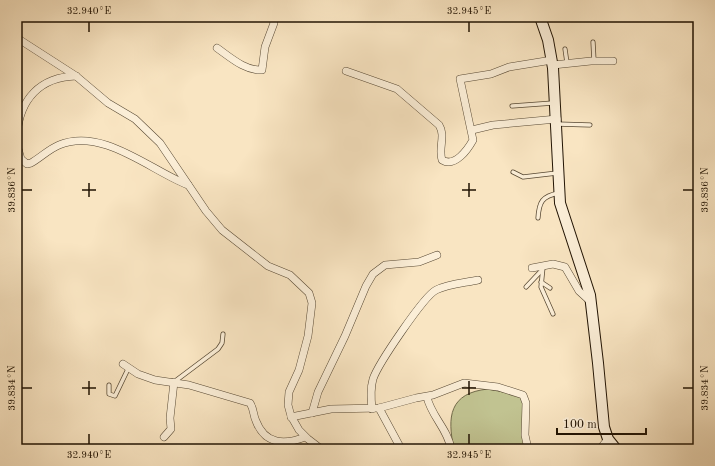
<svg xmlns="http://www.w3.org/2000/svg" width="715" height="466" font-family="'Old Standard TT',serif">
<rect width="100%" height="100%" fill="#f9e5c2"/>
<filter id="stains"><feTurbulence type="fractalNoise" baseFrequency=".005" numOctaves="4"/><feColorMatrix values="0 0 0 0 .2 0 0 0 0 .09 0 0 0 0 .02 0 0 0 .5 -.17"/></filter>
<radialGradient id="worn" r=".72"><stop offset=".6" stop-color="#630" stop-opacity="0"/><stop offset="1" stop-color="#630" stop-opacity=".3"/></radialGradient>
<path fill="#c1c391" stroke="#716b4a" d="M488,389L518,395L523,399L526,449H454C447,417 449,393 488,389Z"/>
<g fill="none" stroke-linecap="round" stroke-linejoin="round">
<g stroke="#574833" stroke-width="5">
<g id="lane">
<path d="M362,17V19"/>
<path d="M593,42L594,61"/>
<path d="M565,49L567,63"/>
<path d="M512,106L553,103"/>
<path d="M557,124L590,125"/>
<path d="M513,172L523,177L557,173"/>
<path d="M538,218C539,202 542,196 559,193"/>
<path d="M543,267L541,287L553,314"/>
<path d="M541,282L550,288"/>
<path d="M526,287L542,270"/>
<path d="M174,382L218,349L222,343L223,334"/>
<path d="M109,385V394L115,396L128,369"/>
<path d="M669,449L673,448"/>
<path d="M691,449L698,444"/>
</g>
</g>
<g stroke="#574833" stroke-width="8">
<g id="street">
<path d="M17,38L76,76L108,103L135,119L160,143L206,211L222,230L268,266L290,275L309,293L312,303L308,336L299,370L289,392L288,405L291,416L299,430L308,439L321,449"/>
<path d="M217,48C230,57 245,71 262,70L265,47L274,23L272,17"/>
<path d="M553,65L591,61H613"/>
<path d="M346,71L397,89L439,125C446,136 438,148 442,160C455,168 468,149 473,140L460,79L491,74L509,67L552,60"/>
<path d="M472,130L493,125L557,119"/>
<path d="M17,134C20,99 40,77 76,76"/>
<path d="M17,145L21,159L27,164L31,163C40,158 49,149 59,145C103,127 151,171 188,185"/>
<path d="M532,268L553,264L565,267L579,291L591,302"/>
<path d="M123,364L138,374L155,380L189,385L250,403C254,409 253,415 256,421C265,445 285,445 305,437"/>
<path d="M427,397C431,416 448,429 451,449"/>
<path d="M379,408L399,445"/>
<path d="M372,409C371,399 370,389 373,379C378,364 424,296 436,290C448,284 464,283 478,280"/>
<path d="M312,413L318,392L345,336L366,286L373,274L385,265L419,262L437,255"/>
<path d="M291,417L331,409L379,408L416,398L433,395L464,383L498,387L523,395L526,403L525,435L528,449"/>
<path d="M164,437L171,429L170,418L174,382"/>
<path d="M600,449L608,439"/>
</g>
</g>
<g stroke="#211303" stroke-width="12">
<path id="secondary" d="M540,17L548,40L553,68L560,203L590,295L598,363L604,427L608,439L616,449"/>
</g>
<use href="#lane" stroke="#fbeed7" stroke-width="3.5"/>
<use href="#street" stroke="#fbeed7" stroke-width="7"/>
<use href="#secondary" stroke="#fbeed7" stroke-width="10"/>
</g>
<path fill="none" stroke="#211303" stroke-width="1.5" d="M89,22V32M469,22V32M89,183V197M469,183V197M22,190H32M82,190H96M462,190H476M683,190H693M89,381V395M469,381V395M22,388H32M82,388H96M462,388H476M683,388H693M89,434V444M469,434V444"/>
<rect width="715" height="466" fill="none" stroke="#f9e5c2" stroke-width="44"/>
<path d="M557 428v6h89v-6" fill="none" stroke="#211303" stroke-width="2"/>
<text x="563" y="428" font-size="12" fill="#211303" stroke="#fbeed7" stroke-width="3" paint-order="stroke">100 m</text>
<rect x="22" y="22" width="671" height="422" fill="none" stroke="#211303" stroke-width="1.5"/>
<g font-size="10" text-anchor="middle" fill="#211303">
<text x="89" y="14">32.940°E</text>
<text x="469" y="14">32.945°E</text>
<text transform="translate(11 190) rotate(-90)" y="4">39.836°N</text>
<text transform="translate(704 190) rotate(-90)" y="4">39.836°N</text>
<text transform="translate(11 388) rotate(-90)" y="4">39.834°N</text>
<text transform="translate(704 388) rotate(-90)" y="4">39.834°N</text>
<text x="89" y="458">32.940°E</text>
<text x="469" y="458">32.945°E</text>
</g>
<rect width="100%" height="100%" filter="url(#stains)"/>
<rect width="100%" height="100%" fill="url(#worn)"/>
</svg>
